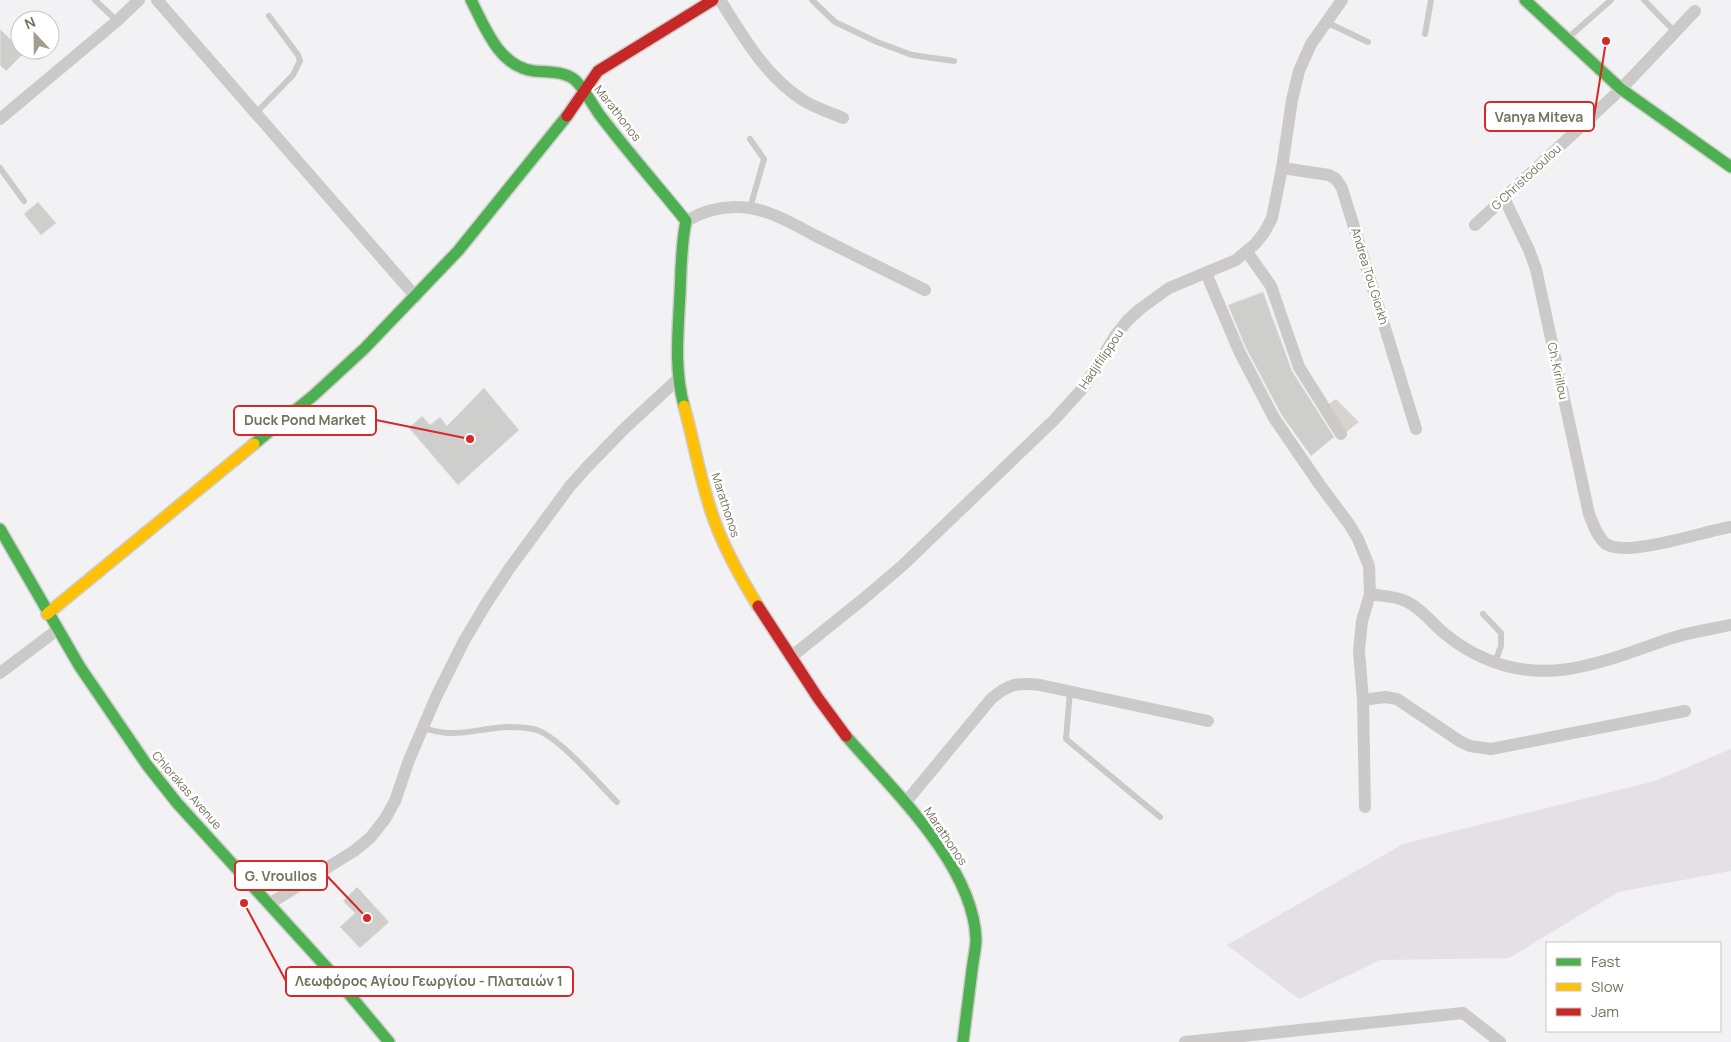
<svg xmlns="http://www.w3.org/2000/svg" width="1731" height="1042" font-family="Manrope,sans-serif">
<rect width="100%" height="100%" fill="#f2f1f3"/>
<path fill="#e5dfe6" d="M1731,749V871L1618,892L1509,958L1380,960L1299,999L1227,945L1403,844L1655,781Z"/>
<path fill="#d7d4ce" d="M1336,399L1359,422L1345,433L1329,404Z"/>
<g fill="#cececc" stroke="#e2e1e2">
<path d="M0,29L24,53L6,71L0,65Z"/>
<path d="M38,202L56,223L41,235L24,214Z"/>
<path d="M1263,292L1292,371L1334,437L1311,456L1281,414L1246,348L1228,305Z"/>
<path d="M484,388L519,430L458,485L409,428L422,416L430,425L440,417L447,426Z"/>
<path d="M357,887L389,922L360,948L340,927L355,913L343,901Z"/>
</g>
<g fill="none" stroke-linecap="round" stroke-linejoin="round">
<g stroke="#cfcecd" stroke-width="14">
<g id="fast">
<path d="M471,0C485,27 499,67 534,71C547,72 564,71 575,80C582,86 593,105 599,114C627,151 657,185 686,221C681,245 681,270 680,294C678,332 674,369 684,406"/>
<path d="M1525,0L1621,89L1731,167"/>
<path d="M254,444L314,395L364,349L458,251L567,116"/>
<path d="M0,529L80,667L147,765L177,803L329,970L389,1042"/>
<path d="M846,736C893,790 973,865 976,939C976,949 973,960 972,970C969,994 966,1018 963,1042"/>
</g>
</g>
<g stroke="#cfcecd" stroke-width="14">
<g id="slow">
<path d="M684,406C694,442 700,479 712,514C723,547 740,577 758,606"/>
<path d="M47,614L254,444"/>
</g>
</g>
<g stroke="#cfcecd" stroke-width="14">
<g id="jam">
<path d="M567,116L598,71L713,0"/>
<path d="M758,606L818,698L846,736"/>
</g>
</g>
<g stroke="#cbcac8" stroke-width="6">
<path d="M95,0L117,21"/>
<path d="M812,0L835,22L877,42L912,55L954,61"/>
<path d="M1644,0L1675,32"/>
<path d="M1326,22L1368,42"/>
<path d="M1425,34L1431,0"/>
<path d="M1569,37L1611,0"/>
<path d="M256,113L293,75L300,61L298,55L269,16"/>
<path d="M750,139L764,159L750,208"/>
<path d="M0,168L24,201"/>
<path d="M1483,614L1501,633V646L1495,662"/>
<path d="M1070,691L1066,739L1160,817"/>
<path d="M422,728C431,730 440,733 449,733C469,734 489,727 510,727C518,727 530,728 537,730C561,739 598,783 617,802"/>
</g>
<g stroke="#cbcac8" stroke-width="12">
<path d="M157,0L416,297"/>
<path d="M720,0C743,36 764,74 801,99C813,107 829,112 843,118"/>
<path d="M0,119L117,21L139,0"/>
<path d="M1282,168L1329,175L1336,179L1342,188L1416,429"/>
<path d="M1504,198L1529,250L1536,269L1589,514C1593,524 1597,537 1606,544C1627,558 1704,531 1731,527"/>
<path d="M686,221C705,210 727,205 749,208C772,211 795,225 816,236C852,254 889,272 925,290"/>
<path d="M1475,225L1621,89L1695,11"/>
<path d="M1247,252L1271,286L1299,367L1341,434"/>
<path d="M1206,273L1239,351L1274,418L1320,485L1349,524L1358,539L1369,566L1370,594L1362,621L1359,651L1363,700L1365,807"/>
<path d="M1370,594C1380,596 1393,596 1403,600C1419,606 1432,623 1445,634C1456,643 1470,652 1484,658C1550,688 1609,659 1672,638C1691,632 1711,629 1731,625"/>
<path d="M791,657L862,600L902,566L1054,420L1084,387L1115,336L1127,321L1140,309L1169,288L1236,260L1255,244L1264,233L1272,218L1282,168L1292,100L1299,71L1311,44L1342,0"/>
<path d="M0,673L57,630"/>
<path d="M1363,700L1385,697L1397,699L1461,742L1470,746L1491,749L1685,711"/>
<path d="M905,803L991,699C1008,684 1018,682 1040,685L1208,721"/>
<path d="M269,904L354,851L370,838L385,819L395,801L409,760L436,697L464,641L486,604L509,569L570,486L588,466L625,428L678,379"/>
<path d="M1185,1042L1463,1013L1500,1042"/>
</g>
<use href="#fast" stroke="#4caf50" stroke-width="11"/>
<use href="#slow" stroke="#ffc107" stroke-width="11"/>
<use href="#jam" stroke="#c62828" stroke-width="11"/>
</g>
<g text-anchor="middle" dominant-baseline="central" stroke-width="5" stroke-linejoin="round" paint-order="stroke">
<g font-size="12" fill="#76725c" stroke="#fff">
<text transform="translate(618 113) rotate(52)">Marathonos</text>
<text transform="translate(1526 177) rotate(-43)">G Christodoulou</text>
<text transform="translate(1370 276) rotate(73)">Andrea Tou Giorkh</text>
<text transform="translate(1101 359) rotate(-56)">Hadjifilippou</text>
<text transform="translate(1558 371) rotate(78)">Ch. Kirillou</text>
<text transform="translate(726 505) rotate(72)">Marathonos</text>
<text transform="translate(187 790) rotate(49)">Chlorakas Avenue</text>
<text transform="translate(946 836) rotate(56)">Marathonos</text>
</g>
</g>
<path fill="none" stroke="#d62828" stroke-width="2" d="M1606 41L1594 117M470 439L376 420M367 918L327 876M244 903L286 981"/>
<g fill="#d62828" stroke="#fff" stroke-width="2">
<circle cx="1606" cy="41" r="5"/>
<circle cx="470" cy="439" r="5"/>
<circle cx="367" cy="918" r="5"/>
<circle cx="244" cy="903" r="5"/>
</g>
<g fill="#fff" stroke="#d62828" stroke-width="2">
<rect x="1485" y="102" width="109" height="29" rx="5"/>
<rect x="234" y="406" width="142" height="29" rx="5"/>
<rect x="235" y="861" width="92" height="29" rx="5"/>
<rect x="286" y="967" width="287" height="29" rx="5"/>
</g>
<g font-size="14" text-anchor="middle" font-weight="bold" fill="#76725c">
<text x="1539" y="122">Vanya Miteva</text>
<text x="305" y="425">Duck Pond Market</text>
<text x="281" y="881">G. Vroullos</text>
<text x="429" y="986">Λεωφόρος Αγίου Γεωργίου - Πλαταιών 1</text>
</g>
<rect x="1546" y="942" width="175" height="90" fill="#ffffff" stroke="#c8c7be"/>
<rect x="1556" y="958" width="25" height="8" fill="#4caf50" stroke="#c8c7be"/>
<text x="1591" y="967" font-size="15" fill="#76725c">Fast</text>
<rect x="1556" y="983" width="25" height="8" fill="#ffc107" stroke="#c8c7be"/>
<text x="1591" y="992" font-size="15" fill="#76725c">Slow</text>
<rect x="1556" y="1008" width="25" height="8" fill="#c62828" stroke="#c8c7be"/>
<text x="1591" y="1017" font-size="15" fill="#76725c">Jam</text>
<g transform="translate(35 35) rotate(338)"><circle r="24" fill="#ffffff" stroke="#c8c7be"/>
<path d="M0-4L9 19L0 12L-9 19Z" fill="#a19e91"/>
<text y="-8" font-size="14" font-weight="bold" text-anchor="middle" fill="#76725c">N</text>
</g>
</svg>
